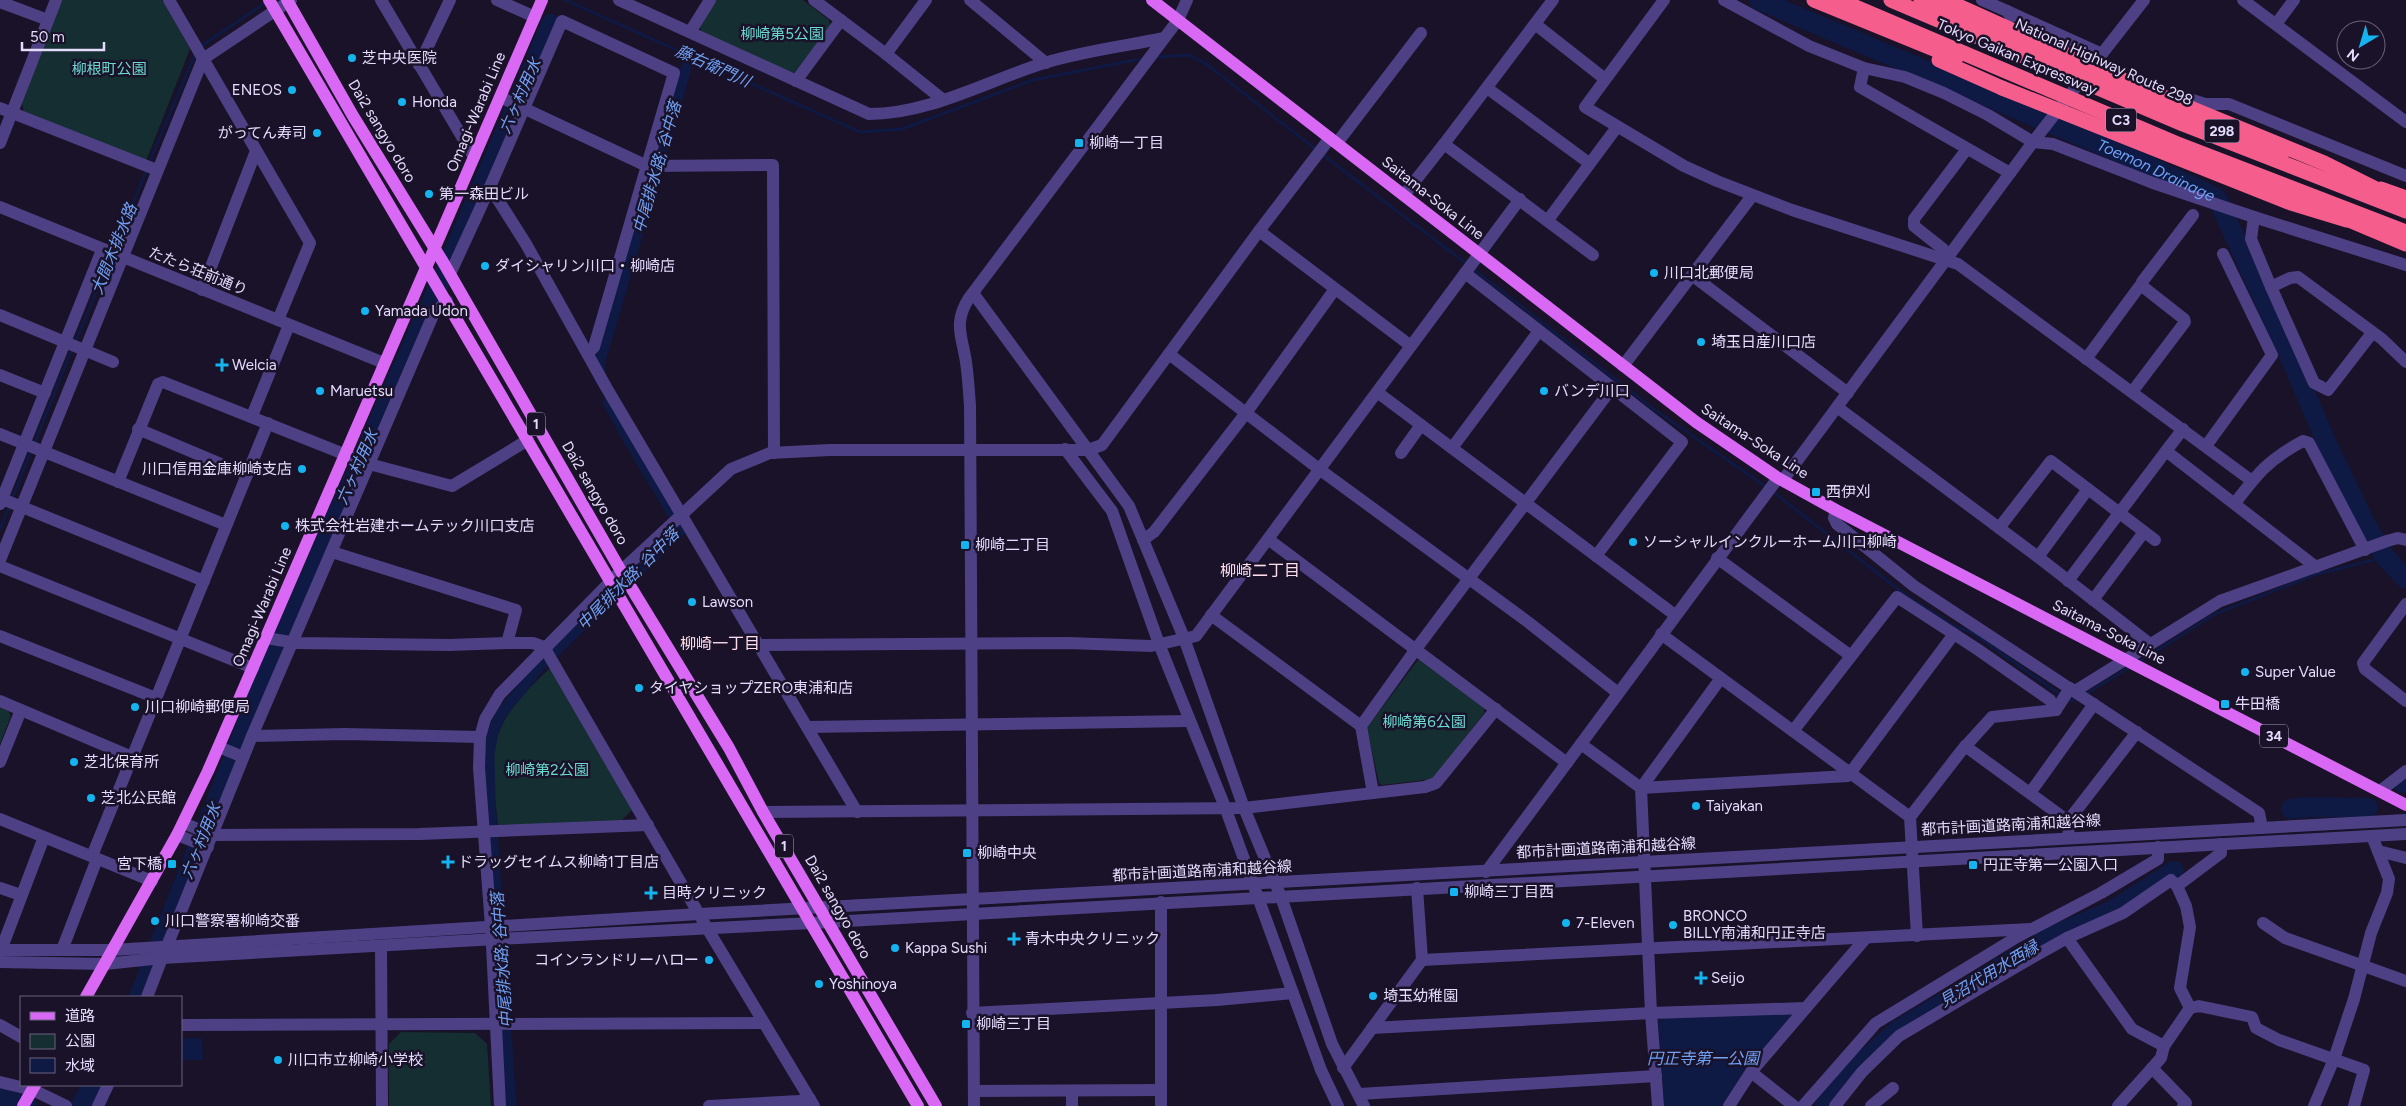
<svg xmlns="http://www.w3.org/2000/svg" width="2406" height="1106" font-family="Figtree,'Noto Sans JP',sans-serif">
<rect width="100%" height="100%" fill="#191228"/>
<g fill="#152e31">
<path d="M62,0H162L190,49L146,161L24,111L21,101Z"/>
<path d="M715,0H803L829,20L830,26L794,73L703,35L699,25Z"/>
<path d="M1418,660H1422L1484,706V713L1433,779L1382,785L1379,783L1367,728Z"/>
<path d="M550,668L632,810L621,821L498,825C495,796 489,763 498,735C507,709 530,687 550,668Z"/>
<path d="M0,708L8,711L11,716L0,744Z"/>
<path d="M401,1032L475,1033L487,1044L491,1106H389V1044Z"/>
</g>
<g fill="#0e1944">
<path d="M1791,1011L1794,1015L1745,1069L1724,1106H1664L1658,1023L1662,1018Z"/>
<path d="M181,1038H202L203,1060H181Z"/>
</g>
<g fill="none" stroke-linecap="round" stroke-linejoin="round">
<g stroke="#0e1944" stroke-width="3">
<path d="M565,0L860,132L902,129L1033,80L1145,58"/>
<path d="M200,47L268,1"/>
<path d="M1156,57L1189,55L1205,63L1318,151"/>
<path d="M1323,155L1467,264"/>
<path d="M149,163L195,54"/>
<path d="M114,249L147,169"/>
<path d="M1472,268L1655,410L1768,488"/>
<path d="M75,343L112,254"/>
<path d="M34,445L72,349"/>
<path d="M1773,492L1907,596L1954,626L1971,632L2061,695"/>
<path d="M12,499L31,451"/>
<path d="M0,529L10,505"/>
<path d="M2137,663L2215,614L2314,575L2385,557"/>
<path d="M2086,694L2130,667"/>
<path d="M2066,699L2070,701L2078,698"/>
</g>
<g stroke="#0e1944" stroke-width="11">
<path d="M599,379L601,358L690,55"/>
<path d="M511,1106L490,802L489,754L493,732L501,714L541,665L682,529L631,444L608,402"/>
</g>
<g stroke="#0e1944" stroke-width="20">
<path id="s1" d="M1759,0L2130,157L2217,198L2286,348L2328,446L2364,521L2385,557L2406,579"/>
<path d="M2403,783L2406,781"/>
<path d="M2291,809L2309,807L2368,808"/>
<path d="M139,997L258,695L464,228L551,24"/>
<path d="M0,1097L28,1106"/>
<path d="M80,1106L93,1085"/>
<path d="M1825,1106L1859,1065L1898,1030L2050,937L2113,910L2174,871"/>
</g>
<g stroke="#4e4084" stroke-width="12">
<path d="M169,0L310,243L278,320"/>
<path d="M381,0L474,157"/>
<path d="M497,0L535,17"/>
<path d="M619,0L869,114C929,114 987,81 1044,63C1083,51 1125,46 1164,38"/>
<path d="M814,0L886,54"/>
<path d="M926,0L886,54L942,99"/>
<path d="M970,0L1046,63"/>
<path d="M1553,0L1444,144L1593,255"/>
<path d="M1664,0L1585,107L1684,166L1717,181L1792,210L1958,264L2252,481"/>
<path d="M1724,0L1809,46L1864,68L1905,77L1944,93L1988,115L2033,142L2053,144L2153,183L2254,217L2406,265"/>
<path d="M1982,0L2007,11L2011,17"/>
<path d="M2243,0L2406,122"/>
<path d="M0,2L48,20"/>
<path d="M2007,11L2102,54"/>
<path d="M1535,24L1605,79"/>
<path d="M2276,24L2294,0"/>
<path d="M690,32L710,0"/>
<path d="M419,65L450,0"/>
<path d="M1864,68L1860,87L2010,173"/>
<path d="M796,81L841,20"/>
<path d="M1487,88L1589,163"/>
<path d="M500,97L647,166L773,165L774,453"/>
<path d="M2164,99L2177,95L2205,104H2229L2406,176"/>
<path d="M0,108L157,170"/>
<path d="M0,143L56,0"/>
<path d="M1337,143L1421,33"/>
<path d="M490,187L526,244L606,387L857,812"/>
<path d="M1404,195L1444,144"/>
<path d="M0,207L384,363"/>
<path d="M2254,217L2251,239L2271,287L2290,278L2298,277L2382,339L2406,362"/>
<path d="M1548,220L1617,127"/>
<path d="M1259,231L1411,346"/>
<path d="M1948,256L1943,249L1914,226V219L1967,149"/>
<path d="M1465,273L1682,442L1596,556"/>
<path d="M450,274L490,187L562,21L674,73L594,347L588,353"/>
<path d="M1693,276L1848,393"/>
<path d="M2142,286V282L2193,215"/>
<path d="M2271,287L2314,383L2328,390L2369,337"/>
<path d="M202,290L256,151"/>
<path d="M973,293L1129,506L1184,638L1244,808L1281,897L1332,1044L1364,1106"/>
<path d="M0,315L113,362"/>
<path d="M1169,354L1319,469L1528,622L1618,693"/>
<path d="M2086,359L2139,287L2142,286L2184,319L2185,322L2132,392"/>
<path d="M1623,366L1752,196"/>
<path d="M0,375L45,393"/>
<path d="M1377,392L1675,615"/>
<path d="M1837,407L2038,557L2150,644"/>
<path d="M252,416L289,325"/>
<path d="M138,429L247,475"/>
<path d="M0,434L226,525"/>
<path d="M2206,446L2272,355L2223,254"/>
<path d="M1452,448L1539,331"/>
<path d="M1065,449L1112,511L1159,644L1225,807L1321,1070L1338,1106"/>
<path d="M2166,451L2183,429"/>
<path d="M1401,453L1421,425"/>
<path d="M1783,480L2033,142L2144,0"/>
<path d="M118,482L158,384L163,382L369,464L452,486L528,440"/>
<path d="M2088,489L2155,540"/>
<path d="M0,498L204,581"/>
<path d="M2235,503C2258,473 2268,460 2303,441L2309,443L2365,550"/>
<path d="M0,504L102,250"/>
<path d="M1836,510L1834,518L1837,524L1914,586L2259,813L2262,828"/>
<path d="M1999,528L2051,461L2088,489L2038,557"/>
<path d="M1268,539L1567,763"/>
<path d="M1143,540L1154,532L1246,413L1335,289"/>
<path d="M332,552L516,610L507,643"/>
<path d="M1717,558L1851,656"/>
<path d="M0,560L203,59L291,0"/>
<path d="M0,566L253,668"/>
<path d="M2068,581L2166,451L2316,567"/>
<path d="M2093,600L2144,532"/>
<path d="M2406,604L2363,663L2365,669L2406,701"/>
<path d="M1211,615L1361,726"/>
<path d="M1661,634L1910,817L1917,936"/>
<path d="M0,636L156,698"/>
<path d="M266,638L297,643L449,645L507,643H533L544,647L707,928L814,1106"/>
<path d="M759,645L1068,643L1151,646L1196,636L1520,199"/>
<path d="M2075,691L2220,601L2387,541L2398,538L2406,540"/>
<path d="M0,701L132,757"/>
<path d="M807,727L1189,721"/>
<path d="M1793,731L1897,597L1977,649L2050,700L2056,710"/>
<path d="M252,736L345,734L480,737"/>
<path d="M1581,744L1641,788L1651,1013L1658,1106"/>
<path d="M1965,746L2068,821L2069,838"/>
<path d="M219,747L243,757"/>
<path d="M0,762L21,710"/>
<path d="M1641,788L1848,776L1954,634"/>
<path d="M1641,788L1721,678"/>
<path d="M2380,791L2406,771"/>
<path d="M1373,793L1361,726L1416,649L1612,388"/>
<path d="M2030,793L2094,704"/>
<path d="M763,812L1244,808L1425,787L1436,783L1496,709"/>
<path d="M1910,817L1962,750L1992,717L2056,710L2070,688"/>
<path d="M0,819L152,881"/>
<path d="M2068,821L2137,732"/>
<path d="M183,823L213,835L420,834L648,825"/>
<path d="M177,835L208,847"/>
<path d="M2378,851L2406,858"/>
<path d="M92,856L268,423"/>
<path d="M1486,872L1778,478"/>
<path d="M0,888L21,895"/>
<path d="M1161,902V1106"/>
<path d="M2263,923L2285,938L2406,981"/>
<path d="M2067,938L2132,1029L2164,1046"/>
<path d="M167,946L252,736L434,313L447,301"/>
<path d="M381,946L382,1106"/>
<path d="M0,950H112L699,914L2406,820"/>
<path d="M1,950L44,837"/>
<path d="M62,950L97,859"/>
<path d="M1422,960L2031,929"/>
<path d="M0,962L105,964L162,958L496,939L812,923L2406,834"/>
<path d="M147,997L162,958"/>
<path d="M2190,1008L2199,1006L2252,1017L2256,1028L2279,1040L2364,1070L2354,1106"/>
<path d="M972,1013L1217,1000L1293,993"/>
<path d="M0,1025L21,1037"/>
<path d="M181,1025L763,1023"/>
<path d="M1372,1028L1651,1013L1806,1008"/>
<path d="M1343,1068L1422,960L1417,888"/>
<path d="M2152,1068L2186,1103L2183,1106"/>
<path d="M1751,1072L1794,1106"/>
<path d="M0,1082L33,1090L66,1106"/>
<path d="M974,1091L1161,1090"/>
<path d="M1072,1091V1106"/>
<path d="M1359,1094L1656,1076"/>
<path d="M98,1106L108,1085"/>
<path d="M500,1106L491,926L479,768L480,737L485,719L500,694L621,571L731,469L770,453L830,450H1088L1102,445L1259,231L1330,138"/>
<path d="M709,1106L799,1101L810,1099"/>
<path d="M974,1106L970,406C969,391 968,376 966,362C962,336 953,323 969,298L1178,20L1187,0"/>
<path d="M1729,1106L1751,1072L1865,939"/>
<path d="M1803,1106L1876,1023L2017,937L2101,893L2158,859V847"/>
<path d="M1835,1106L1862,1072L1899,1036L2019,965L2067,938L2123,913L2171,880L2177,886"/>
<path d="M1871,1106L1893,1088"/>
<path d="M2118,1106L2161,1058L2164,1046L2190,1008L2180,988L2190,927L2186,906L2177,886L2221,853V844"/>
<path d="M2314,1106L2334,1059L2354,999L2371,933L2387,893L2389,879L2372,836"/>
</g>
<g stroke="#d969f5" stroke-width="12">
<path d="M269,0L918,1106"/>
<path d="M287,0L353,116L443,262L621,571L729,748L763,812L936,1106"/>
<path d="M1152,0L1696,422L1778,478L1836,510L2406,805"/>
<path d="M86,997L177,835L208,771L542,0"/>
<path d="M23,1106L35,1085"/>
</g>
<g stroke="#f55e8c" stroke-width="15">
<path d="M1814,0L1956,58"/>
<path d="M1921,0L2153,103L2282,153"/>
<path d="M1939,60L2002,88"/>
<path d="M2381,189L2406,198"/>
<path d="M2335,214L2406,244"/>
</g>
<g stroke="#f55e8c" stroke-width="15">
<path d="M1839,0L2175,143L2406,232"/>
<path d="M1891,0L2183,124L2406,211"/>
<path d="M1945,0L2139,87L2324,163L2392,197"/>
<path d="M2002,88L2291,203L2347,220"/>
</g>
</g>
<g fill="#14b4f0" stroke="#191228" stroke-width="2">
<circle cx="352" cy="58" r="5"/>
<circle cx="292" cy="90" r="5"/>
<circle cx="402" cy="102" r="5"/>
<circle cx="317" cy="133" r="5"/>
<rect x="1074" y="138" width="10" height="10" rx="2.5"/>
<circle cx="429" cy="194" r="5"/>
<circle cx="485" cy="266" r="5"/>
<circle cx="1654" cy="273" r="5"/>
<circle cx="365" cy="311" r="5"/>
<circle cx="1701" cy="342" r="5"/>
<path d="M219.5 357.5h5v5h5v5h-5v5h-5v-5h-5v-5h5z"/>
<circle cx="320" cy="391" r="5"/>
<circle cx="1544" cy="391" r="5"/>
<circle cx="302" cy="469" r="5"/>
<rect x="1811" y="487" width="10" height="10" rx="2.5"/>
<circle cx="285" cy="526" r="5"/>
<circle cx="1633" cy="542" r="5"/>
<rect x="960" y="540" width="10" height="10" rx="2.5"/>
<circle cx="692" cy="602" r="5"/>
<circle cx="2245" cy="672" r="5"/>
<circle cx="639" cy="688" r="5"/>
<rect x="2220" y="699" width="10" height="10" rx="2.5"/>
<circle cx="135" cy="707" r="5"/>
<circle cx="74" cy="762" r="5"/>
<circle cx="91" cy="798" r="5"/>
<circle cx="1696" cy="806" r="5"/>
<rect x="962" y="848" width="10" height="10" rx="2.5"/>
<path d="M445.5 854.5h5v5h5v5h-5v5h-5v-5h-5v-5h5z"/>
<rect x="167" y="859" width="10" height="10" rx="2.5"/>
<rect x="1968" y="860" width="10" height="10" rx="2.5"/>
<rect x="1449" y="887" width="10" height="10" rx="2.5"/>
<path d="M648.5 885.5h5v5h5v5h-5v5h-5v-5h-5v-5h5z"/>
<circle cx="155" cy="921" r="5"/>
<circle cx="1566" cy="923" r="5"/>
<circle cx="1673" cy="925" r="5"/>
<path d="M1011.5 931.5h5v5h5v5h-5v5h-5v-5h-5v-5h5z"/>
<circle cx="895" cy="948" r="5"/>
<circle cx="709" cy="960" r="5"/>
<path d="M1698.5 970.5h5v5h5v5h-5v5h-5v-5h-5v-5h5z"/>
<circle cx="819" cy="984" r="5"/>
<circle cx="1373" cy="996" r="5"/>
<rect x="961" y="1019" width="10" height="10" rx="2.5"/>
<circle cx="278" cy="1060" r="5"/>
</g>
<g text-anchor="middle" dominant-baseline="central" stroke-width="5" stroke-linejoin="round" paint-order="stroke">
<g fill="#191228" stroke="#a89fbd" stroke-width="1">
<rect x="2106" y="108.5" width="30" height="23" rx="4"/>
<rect x="2204.5" y="119.5" width="35" height="23" rx="4"/>
<rect x="527" y="412.5" width="18" height="23" rx="4"/>
<rect x="2260" y="724.5" width="28" height="23" rx="4"/>
<rect x="775" y="834.5" width="18" height="23" rx="4"/>
</g>
<g font-size="14" font-weight="bold" fill="#e5dbfd">
<text x="2121" y="120">C3</text>
<text x="2222" y="131">298</text>
<text x="536" y="424">1</text>
<text x="2274" y="736">34</text>
<text x="784" y="846">1</text>
</g>
<g font-size="15" fill="#6ad9d1" stroke="#191228">
<text x="782" y="34">柳崎第5公園</text>
<text x="109" y="69">柳根町公園</text>
<text x="1424" y="722">柳崎第6公園</text>
<text x="547" y="770">柳崎第2公園</text>
</g>
<g font-size="15" fill="#e5dbfd" stroke="#191228">
<text transform="translate(2017 57) rotate(23)">Tokyo Gaikan Expressway</text>
<text transform="translate(2104 62) rotate(24)">National Highway Route 298</text>
<text transform="translate(476 112) rotate(-67)">Omagi-Warabi Line</text>
<text transform="translate(382 131) rotate(59)">Dai2 sangyo doro</text>
<text transform="translate(1433 198) rotate(38)">Saitama-Soka Line</text>
<text transform="translate(198 271) rotate(22)">たたら荘前通り</text>
<text transform="translate(1755 441) rotate(33)">Saitama-Soka Line</text>
<text transform="translate(595 493) rotate(60)">Dai2 sangyo doro</text>
<text transform="translate(262 607) rotate(-67)">Omagi-Warabi Line</text>
<text transform="translate(2109 632) rotate(27)">Saitama-Soka Line</text>
<text transform="translate(2011 825) rotate(-3)">都市計画道路南浦和越谷線</text>
<text transform="translate(1606 848) rotate(-3)">都市計画道路南浦和越谷線</text>
<text transform="translate(1202 871) rotate(-3)">都市計画道路南浦和越谷線</text>
<text transform="translate(838 907) rotate(60)">Dai2 sangyo doro</text>
</g>
<g font-size="15" fill="#e5dbfd" stroke="#191228" text-anchor="start">
<text x="362" y="58">芝中央医院</text>
<text x="282" y="90" text-anchor="end">ENEOS</text>
<text x="412" y="102">Honda</text>
<text x="307" y="133" text-anchor="end">がってん寿司</text>
<text x="1089" y="143">柳崎一丁目</text>
<text x="439" y="194">第一森田ビル</text>
<text x="495" y="266">ダイシャリン川口・柳崎店</text>
<text x="1664" y="273">川口北郵便局</text>
<text x="375" y="311">Yamada Udon</text>
<text x="1711" y="342">埼玉日産川口店</text>
<text x="232" y="365">Welcia</text>
<text x="330" y="391">Maruetsu</text>
<text x="1554" y="391">バンデ川口</text>
<text x="292" y="469" text-anchor="end">川口信用金庫柳崎支店</text>
<text x="1826" y="492">西伊刈</text>
<text x="295" y="526">株式会社岩建ホームテック川口支店</text>
<text x="1643" y="542">ソーシャルインクルーホーム川口柳崎</text>
<text x="975" y="545">柳崎二丁目</text>
<text x="702" y="602">Lawson</text>
<text x="2255" y="672">Super Value</text>
<text x="649" y="688">タイヤショップZERO東浦和店</text>
<text x="2235" y="704">牛田橋</text>
<text x="145" y="707">川口柳崎郵便局</text>
<text x="84" y="762">芝北保育所</text>
<text x="101" y="798">芝北公民館</text>
<text x="1706" y="806">Taiyakan</text>
<text x="977" y="853">柳崎中央</text>
<text x="458" y="862">ドラッグセイムス柳崎1丁目店</text>
<text x="162" y="864" text-anchor="end">宮下橋</text>
<text x="1983" y="865">円正寺第一公園入口</text>
<text x="1464" y="892">柳崎三丁目西</text>
<text x="662" y="893">目時クリニック</text>
<text x="1683" y="916">BRONCO<tspan x="1683" dy="17">BILLY南浦和円正寺店</tspan></text>
<text x="165" y="921">川口警察署柳崎交番</text>
<text x="1576" y="923">7-Eleven</text>
<text x="1025" y="939">青木中央クリニック</text>
<text x="905" y="948">Kappa Sushi</text>
<text x="699" y="960" text-anchor="end">コインランドリーハロー</text>
<text x="1711" y="978">Seijo</text>
<text x="829" y="984">Yoshinoya</text>
<text x="1383" y="996">埼玉幼稚園</text>
<text x="976" y="1024">柳崎三丁目</text>
<text x="288" y="1060">川口市立柳崎小学校</text>
</g>
<g font-size="16" font-style="italic" fill="#70a1f6" stroke="#191228">
<text transform="translate(713 66) rotate(24)">藤右衛門川</text>
<text transform="translate(520 96) rotate(-66)">六ヶ村用水</text>
<text transform="translate(657 167) rotate(-74)">中尾排水路; 谷中落</text>
<text stroke="none"><textPath href="#s1" startOffset="432">Toemon Drainage</textPath></text>
<text transform="translate(114 249) rotate(-68)">大間木排水路</text>
<text transform="translate(357 467) rotate(-66)">六ヶ村用水</text>
<text transform="translate(628 579) rotate(-45)">中尾排水路; 谷中落</text>
<text transform="translate(201 841) rotate(-68)">六ヶ村用水</text>
<text transform="translate(502 960) rotate(-94)">中尾排水路; 谷中落</text>
<text transform="translate(1989 974) rotate(-31)">見沼代用水西縁</text>
<text x="1703" y="1058">円正寺第一公園</text>
</g>
<g font-size="16" fill="#fdddec" stroke="#191228">
<text x="1260" y="570">柳崎二丁目</text>
<text x="720" y="643">柳崎一丁目</text>
</g>
</g>
<rect x="20" y="996" width="162" height="90" fill="#191228" stroke="#6b627d"/>
<rect x="30" y="1012" width="25" height="8" fill="#d969f5" stroke="#6b627d"/>
<text x="65" y="1021" font-size="15" fill="#e5dbfd">道路</text>
<rect x="30" y="1034" width="25" height="15" fill="#152e31" stroke="#6b627d"/>
<text x="65" y="1046" font-size="15" fill="#e5dbfd">公園</text>
<rect x="30" y="1058" width="25" height="15" fill="#0e1944" stroke="#6b627d"/>
<text x="65" y="1071" font-size="15" fill="#e5dbfd">水域</text>
<g transform="translate(2361 45) rotate(218)"><circle r="24" fill="#191228" stroke="#6b627d"/>
<path d="M0-4L9 19L0 12L-9 19Z" fill="#14b4f0"/>
<text y="-8" font-size="14" font-weight="bold" text-anchor="middle" fill="#e5dbfd">N</text>
</g>
<path d="M22 42v8h82v-8" fill="none" stroke="#e5dbfd" stroke-width="2.5"/>
<text x="30" y="42" font-size="15" fill="#e5dbfd" stroke="#191228" stroke-width="4" paint-order="stroke">50 m</text>
</svg>
